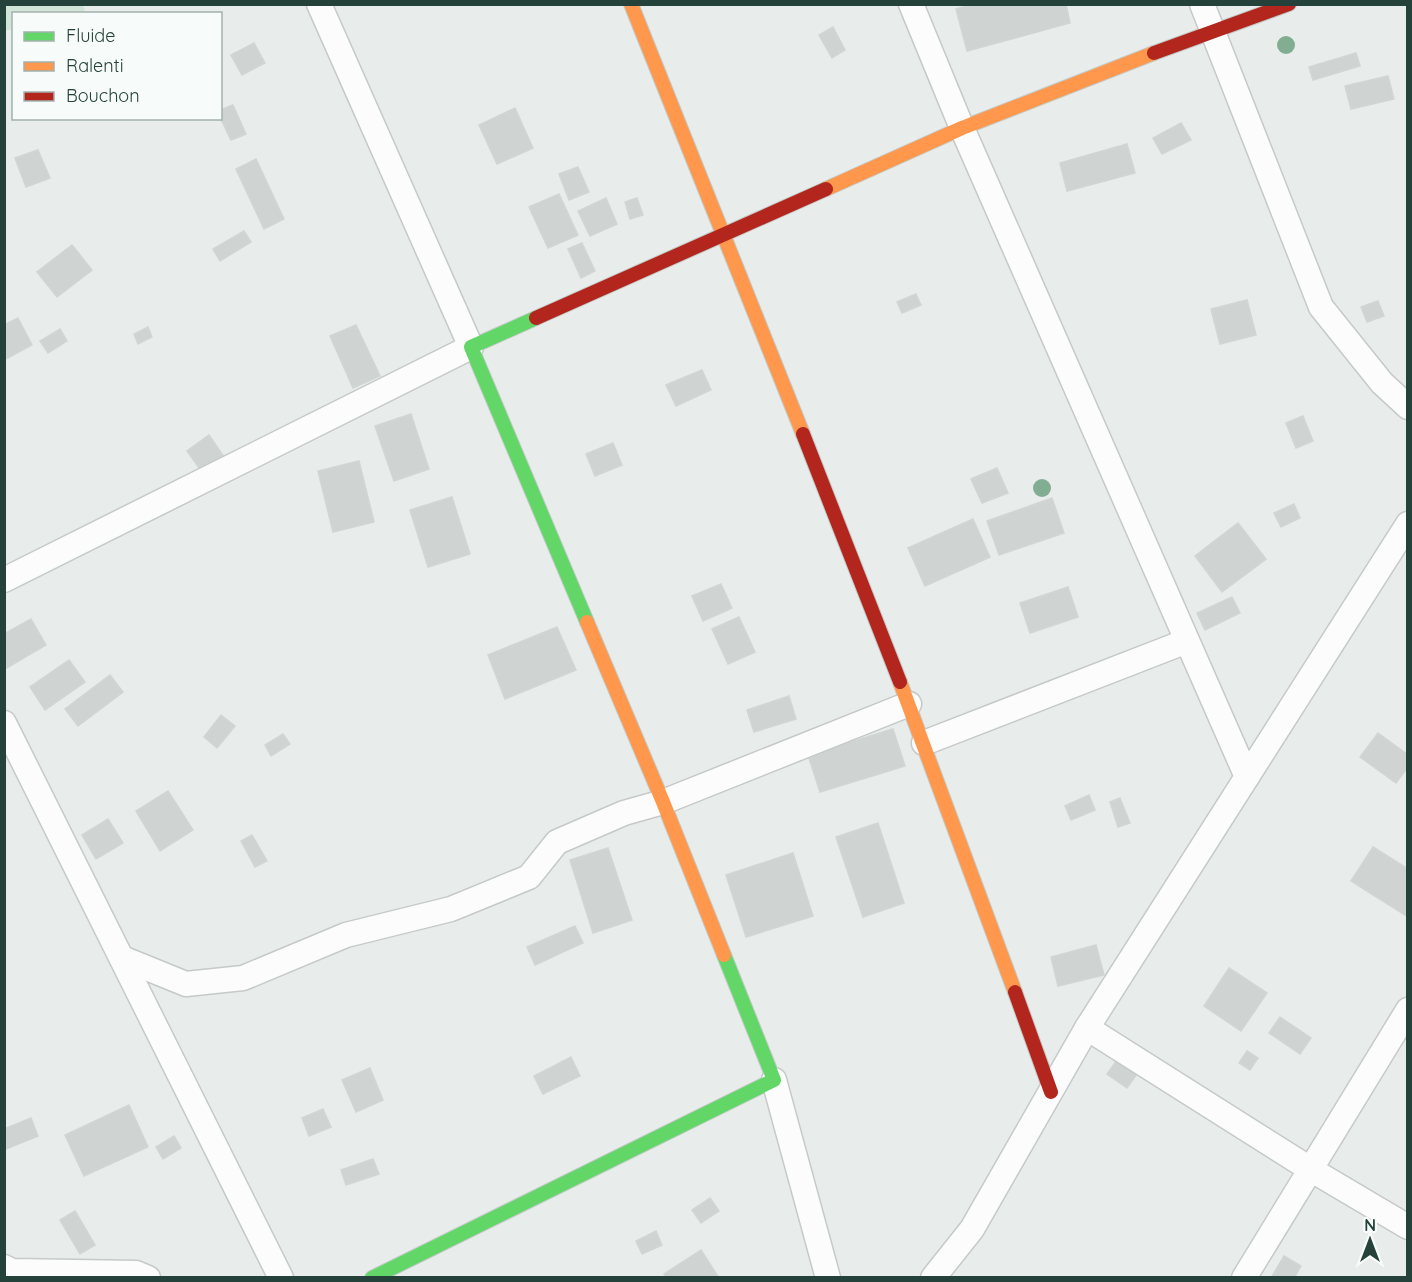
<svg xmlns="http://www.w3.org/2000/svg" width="1412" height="1282" font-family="Quicksand,sans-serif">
<rect width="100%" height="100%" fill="#e8edeb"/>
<path fill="#d1e6d8" d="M4,5H83L85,12L77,14H14L13,29L5,31Z"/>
<g fill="#cfd4d2" stroke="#d1d6d4" stroke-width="1.5">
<path d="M972,4H1066L1070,23L967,51L956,9Z"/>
<path d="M833,27L845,50L832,58L819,35Z"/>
<path d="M254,43L265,63L242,75L231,55Z"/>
<path d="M1356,53L1360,66L1313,80L1309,67Z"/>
<path d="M1388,76L1394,99L1351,109L1345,86Z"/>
<path d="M233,105L246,134L231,140L220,117V110Z"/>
<path d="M515,108L533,148L497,164L479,125Z"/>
<path d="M1181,123L1191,140L1162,154L1153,138Z"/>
<path d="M1127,144L1135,173L1067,191L1060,163Z"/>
<path d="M38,150L50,178L26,187L15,158Z"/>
<path d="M256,159L284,219L264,229L236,169Z"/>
<path d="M578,167L589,192L569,200L559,174Z"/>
<path d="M559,194L578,235L548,248L529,207Z"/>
<path d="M606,198L617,224L590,236L578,211Z"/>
<path d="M637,198L643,215L630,219L625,202Z"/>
<path d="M244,231L251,242L220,261L213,249Z"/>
<path d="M582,243L595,271L581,278L568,249Z"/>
<path d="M72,245L92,270L57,297L37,272Z"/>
<path d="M916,294L921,305L902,313L897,302Z"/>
<path d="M1247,300L1256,335L1220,344L1211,309Z"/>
<path d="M1378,301L1384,316L1367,322L1361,307Z"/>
<path d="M18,318L32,345L4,360V325Z"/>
<path d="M356,325L380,376L353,388L330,336Z"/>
<path d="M148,327L152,337L138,344L134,334Z"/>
<path d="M60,329L67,341L48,353L40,341Z"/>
<path d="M702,370L711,390L676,406L666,385Z"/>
<path d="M411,414L429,469L394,481L375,426Z"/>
<path d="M1303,416L1313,441L1296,448L1286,423Z"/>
<path d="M209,435L224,457L202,472L187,451Z"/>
<path d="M613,443L622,465L595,476L586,454Z"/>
<path d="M359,461L374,522L333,532L318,471Z"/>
<path d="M997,468L1008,493L982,503L971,479Z"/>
<path d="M452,497L470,554L428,567L410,510Z"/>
<path d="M1052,498L1064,533L999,555L987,521Z"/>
<path d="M1294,504L1300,518L1281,527L1274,513Z"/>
<path d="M973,519L990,557L925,586L908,548Z"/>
<path d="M1238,523L1266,559L1222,592L1195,556Z"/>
<path d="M721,584L732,608L703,621L692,596Z"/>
<path d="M1068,587L1078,617L1030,633L1020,603Z"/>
<path d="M1232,597L1240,613L1205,630L1197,613Z"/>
<path d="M739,617L755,652L728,664L712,629Z"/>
<path d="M31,619L46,645L5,669L4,634Z"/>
<path d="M557,627L576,670L505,699L488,655Z"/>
<path d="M69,660L85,682L45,710L30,687Z"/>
<path d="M110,675L123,692L78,726L65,709Z"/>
<path d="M789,696L796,719L754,732L747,710Z"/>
<path d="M221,715L235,726L217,748L204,737Z"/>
<path d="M893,729L905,766L820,792L808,755Z"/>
<path d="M1378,733L1408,755V767L1396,783L1360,757Z"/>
<path d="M283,734L290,744L271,756L265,745Z"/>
<path d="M168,791L193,830L160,851L136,811Z"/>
<path d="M1089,795L1095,810L1071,820L1065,806Z"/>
<path d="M1120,798L1130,823L1118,827L1110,802Z"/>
<path d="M108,819L123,843L96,859L82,835Z"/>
<path d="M878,823L904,903L863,917L836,837Z"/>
<path d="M252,835L267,861L255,867L241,841Z"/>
<path d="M1373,847L1408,869V917L1351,881Z"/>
<path d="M608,848L632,920L593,933L570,860Z"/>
<path d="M793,853L813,916L746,937L726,875Z"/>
<path d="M575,926L583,943L535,965L527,947Z"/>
<path d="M1096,945L1104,975L1058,986L1051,957Z"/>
<path d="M1229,968L1267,993L1241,1031L1204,1006Z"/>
<path d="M1280,1017L1311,1038L1300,1054L1269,1033Z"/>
<path d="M1247,1051L1258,1058L1250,1070L1239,1063Z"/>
<path d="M571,1057L580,1076L543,1094L534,1076Z"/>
<path d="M1119,1057L1139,1071L1127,1088L1107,1074Z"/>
<path d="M370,1068L383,1100L356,1112L342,1080Z"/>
<path d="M129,1105L148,1147L84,1176L65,1135Z"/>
<path d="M323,1109L331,1127L309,1136L302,1118Z"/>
<path d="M31,1118L38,1136L4,1150V1129Z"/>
<path d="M174,1136L181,1148L163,1159L156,1147Z"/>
<path d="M373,1159L379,1174L346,1185L341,1170Z"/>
<path d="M710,1198L719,1211L701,1223L692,1210Z"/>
<path d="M75,1211L95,1245L80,1254L60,1220Z"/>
<path d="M656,1231L662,1245L642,1254L636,1241Z"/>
<path d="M701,1250L719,1278H666L664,1274Z"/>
<path d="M1284,1256L1301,1266L1294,1278H1271Z"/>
</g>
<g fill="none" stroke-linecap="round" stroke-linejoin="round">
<g stroke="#c5cac8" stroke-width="27">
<g id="street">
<path d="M911,4L962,128L1247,777"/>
<path d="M1202,4L1321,307L1382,383L1408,407"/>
<path d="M4,580L471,347L319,4"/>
<path d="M4,723L281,1278"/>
<path d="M924,743L1187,641"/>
<path d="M122,958L186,984L243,978L346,935L451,909L529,877L557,842L624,813L663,802L909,704"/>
<path d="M1087,1028L1310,1169L1408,1227"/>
<path d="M774,1080L828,1278"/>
<path d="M4,1267L12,1271L136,1273L148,1278"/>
<path d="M933,1278L972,1229L1087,1028L1408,524"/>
<path d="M1244,1278L1408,1010"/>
</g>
</g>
<g stroke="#c3cbc8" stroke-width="16">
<g id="fast">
<path d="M536,318L471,347L587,622"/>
<path d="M372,1278L774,1080L724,955"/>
</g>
</g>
<g stroke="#c3cbc8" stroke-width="16">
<g id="slow">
<path d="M631,4L803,434"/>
<path d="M826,189L962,128L1154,53"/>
<path d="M587,622L663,802L724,955"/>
<path d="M900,682L1015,992"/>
</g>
</g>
<g stroke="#c3cbc8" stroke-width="16">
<g id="jam">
<path d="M1154,53L1289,4"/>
<path d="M536,318L826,189"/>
<path d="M803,434L900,682"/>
<path d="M1015,992L1051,1092"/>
</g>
</g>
<use href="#street" stroke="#fcfcfc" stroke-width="24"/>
<use href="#fast" stroke="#63d668" stroke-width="14"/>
<use href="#slow" stroke="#ff974d" stroke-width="14"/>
<use href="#jam" stroke="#b3261e" stroke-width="14"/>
</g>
<g fill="#81ae93">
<circle cx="1286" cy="45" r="9"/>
<circle cx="1042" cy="488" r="9"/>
</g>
<rect width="1412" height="1282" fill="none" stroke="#24423a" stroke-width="12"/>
<rect x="12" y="12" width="210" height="108" fill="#f7fbf9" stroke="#a3b1ad" stroke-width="1.5"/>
<rect x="24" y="32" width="30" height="9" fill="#63d668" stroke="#a3b1ad" stroke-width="1.5"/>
<text x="66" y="42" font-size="18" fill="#24423a">Fluide</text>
<rect x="24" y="62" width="30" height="9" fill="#ff974d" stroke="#a3b1ad" stroke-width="1.5"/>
<text x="66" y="72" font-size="18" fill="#24423a">Ralenti</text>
<rect x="24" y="92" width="30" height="9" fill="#b3261e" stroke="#a3b1ad" stroke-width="1.5"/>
<text x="66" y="102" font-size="18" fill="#24423a">Bouchon</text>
<g transform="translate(1370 1240)" stroke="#f7fbf9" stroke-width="4.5" paint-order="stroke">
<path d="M0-4.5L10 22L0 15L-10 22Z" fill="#24423a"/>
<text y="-9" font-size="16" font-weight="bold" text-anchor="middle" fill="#24423a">N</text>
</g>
</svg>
